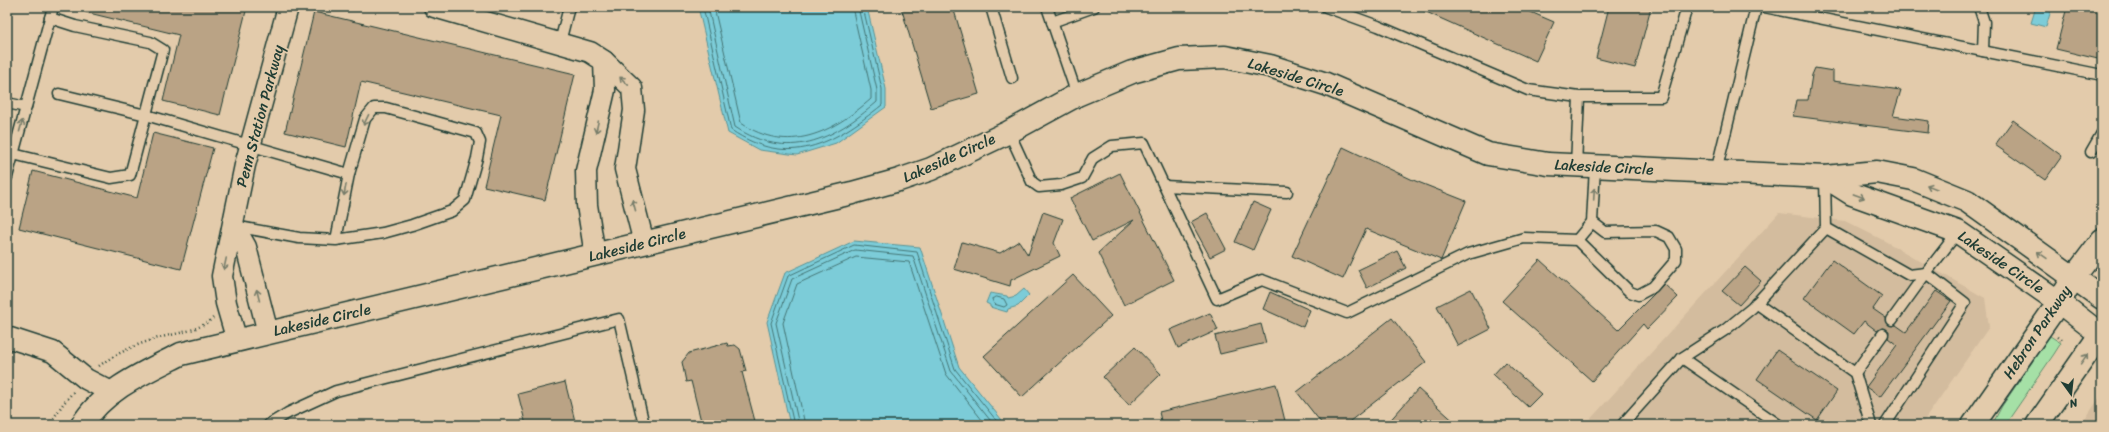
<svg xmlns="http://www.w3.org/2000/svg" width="2109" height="432" font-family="Sriracha,sans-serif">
<rect width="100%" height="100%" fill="#e3cbab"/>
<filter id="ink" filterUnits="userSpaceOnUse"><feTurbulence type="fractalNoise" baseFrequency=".025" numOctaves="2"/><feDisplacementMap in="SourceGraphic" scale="8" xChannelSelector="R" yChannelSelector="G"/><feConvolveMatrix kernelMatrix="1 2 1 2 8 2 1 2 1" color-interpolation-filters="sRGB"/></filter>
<g filter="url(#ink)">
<g fill="#d3bc9e">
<path d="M1779,213L1845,221L1883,240L1985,298L1989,327L1921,425H1585Z"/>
<path d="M2102,394V425H2081Z"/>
</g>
<path fill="#a5e0a6" stroke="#628e6d" d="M2050,336L2061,343L2054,354L2005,425H1992L2002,406Z"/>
<g fill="#7cccd8" stroke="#579396">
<path d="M698,7H867L886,89V107L836,143L797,155L759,150L728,133Z"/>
<path d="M2036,7H2052L2046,27L2031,23Z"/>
<path d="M854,241L920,247L959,367L1006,425H790L767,322L785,273Z"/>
<path d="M1024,289L1029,295L1018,306L1008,309L1007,312L990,307V305L986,303L990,293L1007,296L1008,298L1016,296Z"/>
</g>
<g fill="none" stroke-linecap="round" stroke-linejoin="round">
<g stroke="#447676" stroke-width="1">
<path d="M703,7L731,130C789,169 833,144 882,105V89L863,7"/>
<path d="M708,7L735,127C788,162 833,140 877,102V90L858,7"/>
<path d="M714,7L741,123C788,155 832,133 871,99V90L852,7"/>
<path d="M997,297L1004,299L1007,305L1004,307L994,304L992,299Z"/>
<path d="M794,425L771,323L788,276L854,245L917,252L955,369L1000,425"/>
<path d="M799,425L776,323L792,279L855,250L913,256L951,371L994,425"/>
<path d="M805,425L783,323L797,284L856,257L909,262L946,374L986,425"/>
</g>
</g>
<g fill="#baa385" stroke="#1f3d34">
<path d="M85,7H247L220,115L163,101L179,35L85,12Z"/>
<path d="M901,7H953L979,94L931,108Z"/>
<path d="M1415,7H1519L1554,22L1536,61Z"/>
<path d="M1609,7H1651L1635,68L1596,58Z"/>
<path d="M2067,7H2102V60L2056,49Z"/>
<path d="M314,12L575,74L545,200L484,186L501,115L361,82L346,147L285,132Z"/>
<path d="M1815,68L1833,71V81L1901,90L1893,116L1929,121L1928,133L1793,116L1796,100H1808L1812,75Z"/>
<path d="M2013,120L2062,156L2045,180L1995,145Z"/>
<path d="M153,133L213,148L181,269L19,228L33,171L137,198Z"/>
<path d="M1343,147L1413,180L1466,201L1441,260L1366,229L1343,279L1292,256Z"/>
<path d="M1120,173L1174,280L1124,305L1098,253L1134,220L1092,241L1070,198Z"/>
<path d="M1253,202L1271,210L1253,250L1235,242Z"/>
<path d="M1043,212L1063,219L1054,243L1060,256L1011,280L1010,286L954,269L962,242L1000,253L1019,241L1028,255Z"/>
<path d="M1207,213L1226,249L1210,257L1191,222Z"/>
<path d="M1397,251L1406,268L1367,288L1358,270Z"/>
<path d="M1540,260L1618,330L1664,284L1678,297L1647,329L1643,324L1592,381L1502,301Z"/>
<path d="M1832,260L1882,296L1873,309L1886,318L1889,325H1896L1906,332L1936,291L1951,301L1880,397L1866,387L1897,345L1888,338L1889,331L1883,328L1877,331L1864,321L1854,334L1804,298Z"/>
<path d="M1745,267L1761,281L1739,305L1722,291Z"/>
<path d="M1073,275L1111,316L1022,397L984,356Z"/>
<path d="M1471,289L1491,329L1458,346L1437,306Z"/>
<path d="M1270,292L1310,310L1303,327L1263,309Z"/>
<path d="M1210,313L1218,330L1178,348L1170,330Z"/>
<path d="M1392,318L1426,362L1345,425H1323L1297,392Z"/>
<path d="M1261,324L1266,343L1220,354L1215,336Z"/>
<path d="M727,343L728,346L735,345L740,349L746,371L742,372L756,425H702L691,381L686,382L682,362L689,353Z"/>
<path d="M1135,347L1161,374L1129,405L1103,377Z"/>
<path d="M1777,350L1837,391L1817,420L1757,379Z"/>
<path d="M1505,362L1541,394L1528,407L1493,375Z"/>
<path d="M565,382L576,425H526L518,394Z"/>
<path d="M1276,384L1286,425H1162L1159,412Z"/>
<path d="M1418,389L1458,425H1386Z"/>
</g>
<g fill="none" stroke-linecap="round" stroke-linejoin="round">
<g stroke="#1f3d34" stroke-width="13">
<g id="lane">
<path d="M991,7L1012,78"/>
<path d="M1047,7L1077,95"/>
<path d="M1326,7L1378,26L1528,90L1579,97H1661L1687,7"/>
<path d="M1764,7L2102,75"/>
<path d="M1979,7L1984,22L1983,51"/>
<path d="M1052,22L1094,7"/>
<path d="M560,42L569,7"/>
<path d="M59,94L146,115L349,174"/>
<path d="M7,103L26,107"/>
<path d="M1009,132L1032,182L1039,187L1061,185L1082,178L1093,158L1112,146L1144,143L1217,299L1262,280L1347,313L1468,254L1524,238L1577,240L1630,292L1638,295L1653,287L1676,260V249L1669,237L1656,231L1605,232L1592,222"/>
<path d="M2091,152L2102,133"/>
<path d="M13,154L111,178L130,175L163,50L150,42L75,26L50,18"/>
<path d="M1576,166L1579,97"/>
<path d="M1716,172L1756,7"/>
<path d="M7,177L53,7"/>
<path d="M1825,177L1826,228L1909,275L1926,273L1958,232"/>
<path d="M1164,186L1287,192"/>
<path d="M234,226L299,238L336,240L383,233L412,225L452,211L465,200L477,158L480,142L476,133L386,108H374L365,119L349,174L336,240"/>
<path d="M1577,240L1592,222L1595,167"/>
<path d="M1756,303L1855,373L1871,425"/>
<path d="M1682,358L1725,330L1752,308L1826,228"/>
<path d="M1855,373L1883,334"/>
<path d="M268,425L288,413L336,391L619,319L644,425"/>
<path d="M1622,425L1682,358L1779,425"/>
<path d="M1885,425L1965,303L1926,273L1892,320"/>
</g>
</g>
<g stroke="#1f3d34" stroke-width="23">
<g id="street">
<path d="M434,7L590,52L604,61L632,88L634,110L625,169L644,243"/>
<path d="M234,226L246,247L268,333"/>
<path d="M595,255L587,205L586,171L605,90L604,61"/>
<path d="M7,337L53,352L86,379L113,393"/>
<path d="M237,341L226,303L222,276L245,165L288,7"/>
</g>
</g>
<g stroke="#1f3d34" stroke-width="25">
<g id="secondary">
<path d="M1825,177L1852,194L1958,232L2059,302L2100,334"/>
<path d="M82,425C103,390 145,372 181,354L852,193L899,180L931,169L1009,132L1077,95L1132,72L1179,59L1225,57L1270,66L1326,84L1488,154L1548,164L1825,177L1877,172L1913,179L1967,201L2102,298"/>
</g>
</g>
<g stroke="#1f3d34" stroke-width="25">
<g id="primary">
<path d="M1973,425L2059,302L2074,277L2102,240"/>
<path d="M2037,425L2102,332"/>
</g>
</g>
<g stroke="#1f3d34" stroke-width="2.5" stroke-dasharray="1 3" stroke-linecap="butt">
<path d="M2057,337L2061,340"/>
<path d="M99,366C115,354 135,345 155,339C174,333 198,332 213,318"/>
<path d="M49,425L63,404L74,391"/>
</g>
<use href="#lane" stroke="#e3cbab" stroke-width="10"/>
<use href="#street" stroke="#e3cbab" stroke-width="20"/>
<use href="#secondary" stroke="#e3cbab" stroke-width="22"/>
<use href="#primary" stroke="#e3cbab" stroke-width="22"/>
</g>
<defs><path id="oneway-shaft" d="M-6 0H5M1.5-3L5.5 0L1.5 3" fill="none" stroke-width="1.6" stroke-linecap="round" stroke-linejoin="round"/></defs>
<g stroke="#777d6a">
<use href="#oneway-shaft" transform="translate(624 81) rotate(-136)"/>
<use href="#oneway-shaft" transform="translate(366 120) rotate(116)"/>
<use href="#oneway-shaft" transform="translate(21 126) rotate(-75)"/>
<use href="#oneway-shaft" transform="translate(597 127) rotate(103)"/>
<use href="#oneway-shaft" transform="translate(1932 187) rotate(-158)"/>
<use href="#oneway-shaft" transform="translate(345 190) rotate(101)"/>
<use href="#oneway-shaft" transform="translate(1594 194) rotate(-87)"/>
<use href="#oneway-shaft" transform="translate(1859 196) rotate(20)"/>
<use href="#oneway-shaft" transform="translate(634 205) rotate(-105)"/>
<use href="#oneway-shaft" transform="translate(2042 255) rotate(-145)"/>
<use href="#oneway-shaft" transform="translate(225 264) rotate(102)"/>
<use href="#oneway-shaft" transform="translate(258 295) rotate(-104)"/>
<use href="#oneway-shaft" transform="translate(2084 359) rotate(-55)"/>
</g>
</g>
<g text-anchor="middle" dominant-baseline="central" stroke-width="3.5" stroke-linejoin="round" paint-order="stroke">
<g font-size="15" fill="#1f3d34" stroke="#e3cbab">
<text transform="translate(1296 77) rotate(17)">Lakeside Circle</text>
<text transform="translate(260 116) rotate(-75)">Penn Station Parkway</text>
<text transform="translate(949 158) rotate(-24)">Lakeside Circle</text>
<text transform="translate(1604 167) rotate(3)">Lakeside Circle</text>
<text transform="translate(637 245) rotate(-14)">Lakeside Circle</text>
<text transform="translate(2001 262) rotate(34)">Lakeside Circle</text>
<text transform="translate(322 320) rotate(-13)">Lakeside Circle</text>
<text transform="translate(2037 332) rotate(-56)">Hebron Parkway</text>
</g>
</g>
<rect width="2109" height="432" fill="none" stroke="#e3cbab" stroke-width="24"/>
<rect x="12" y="12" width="2085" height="408" fill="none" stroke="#1f3d34" stroke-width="1.5" filter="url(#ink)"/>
<g transform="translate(2071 394) rotate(165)" stroke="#e3cbab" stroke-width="3" paint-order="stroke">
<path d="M0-3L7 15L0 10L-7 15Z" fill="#1f3d34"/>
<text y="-6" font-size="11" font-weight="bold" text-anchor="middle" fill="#1f3d34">N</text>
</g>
</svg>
